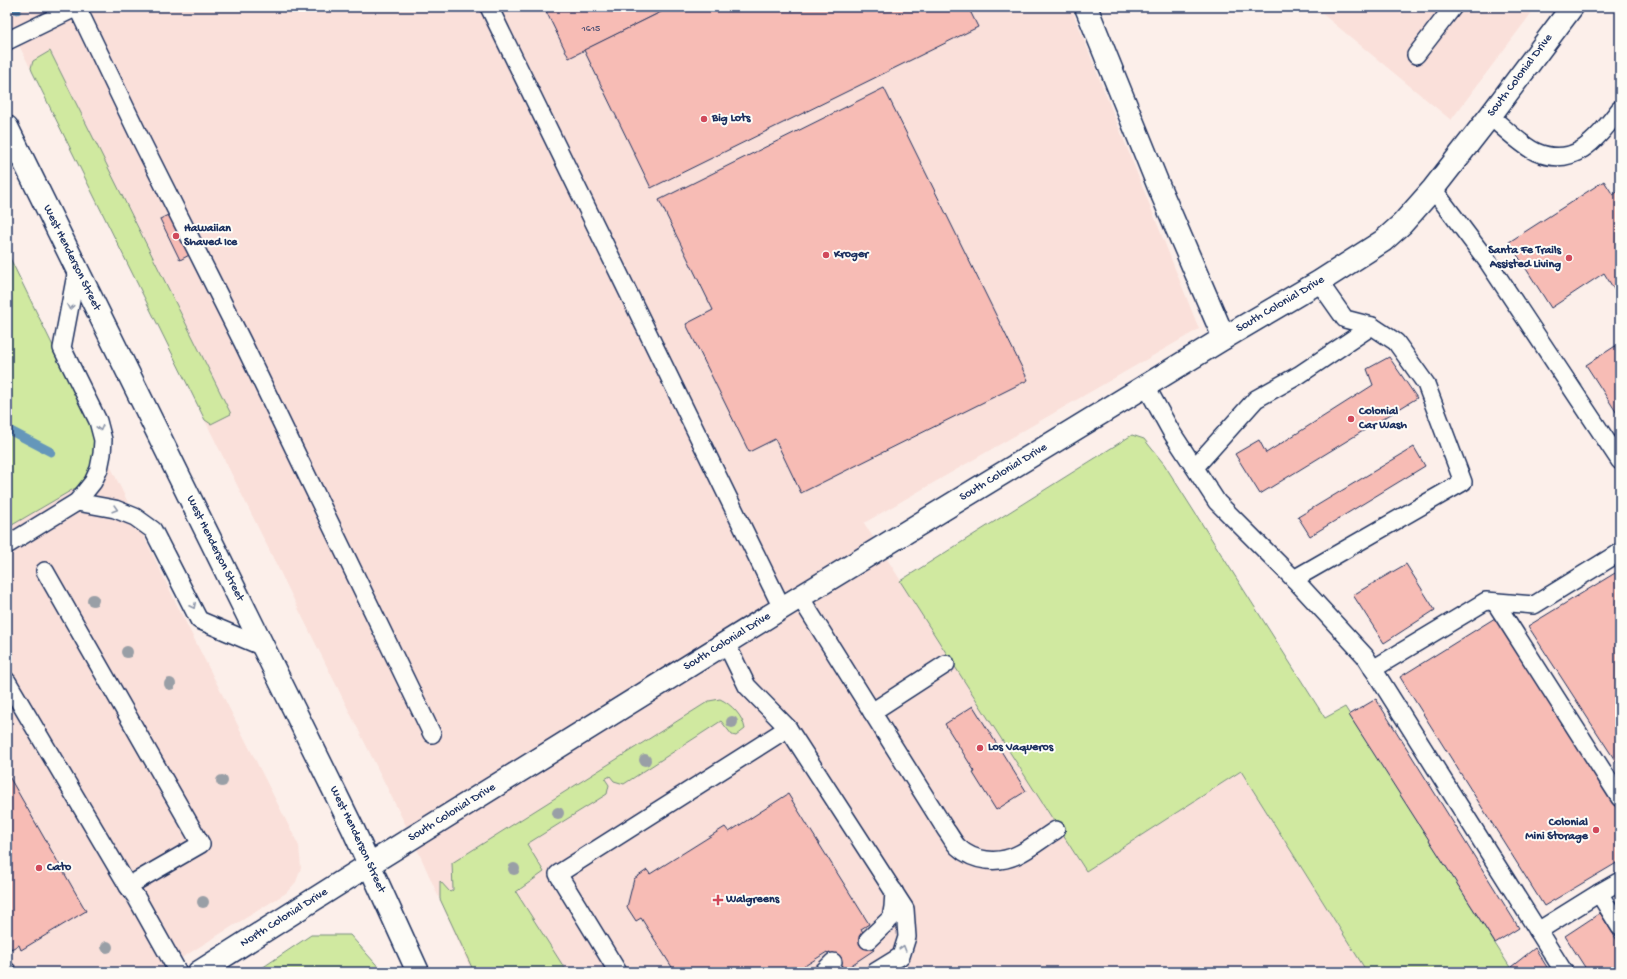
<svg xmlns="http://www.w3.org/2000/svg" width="1627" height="979" font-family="'Gochi Hand',sans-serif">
<rect width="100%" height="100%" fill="#fcefea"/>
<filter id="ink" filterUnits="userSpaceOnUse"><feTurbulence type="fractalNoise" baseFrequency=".025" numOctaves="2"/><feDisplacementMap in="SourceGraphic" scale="8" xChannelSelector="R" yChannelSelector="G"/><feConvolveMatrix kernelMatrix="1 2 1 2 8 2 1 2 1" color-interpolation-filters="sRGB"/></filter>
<g filter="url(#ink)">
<g fill="#fae0da">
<path d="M7,7H1071L1199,329L864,523L1086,871L1241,771L1367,972H472L415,844L7,21Z"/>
<path d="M1314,7H1536L1451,120Z"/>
<path d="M7,251L180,611L299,846L301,868L296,882L286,893L159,972H7Z"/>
</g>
<g fill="#d0e9a0" stroke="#768c7f">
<path d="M50,51L231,414L211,424L205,420L32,71L31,68L33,61Z"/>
<path d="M7,252L100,442L89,480L7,528Z"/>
<path d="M1132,435L1144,439L1164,464L1325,718L1345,707L1513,972H1367L1241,771L1086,871L900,581Z"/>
<path d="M720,699C731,704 743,716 745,729L736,736L732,735L721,721L624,784L614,781L610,776L605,779L609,785L607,794L527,844L544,872L516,892L567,972H474L440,899V881L450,892L453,890L452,863L709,701Z"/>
<path d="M311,935H350L383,972H256Z"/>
</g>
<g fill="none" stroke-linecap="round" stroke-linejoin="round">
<g stroke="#6597ba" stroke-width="9">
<path d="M15,7L17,10"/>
<path d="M7,429L51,452"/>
</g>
</g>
<g fill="#f7bcb5" stroke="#1b2f5e">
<path d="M544,7H671L569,58Z"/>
<path d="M671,7H968L978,27L651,188L584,50Z"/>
<path d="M884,88L1028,380L801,493L775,439L749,452L686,324L713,310L659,200Z"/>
<path d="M1604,181L1613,195L1620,190V299L1604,273L1551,308L1509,242Z"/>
<path d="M172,213L193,253L180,260L160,219Z"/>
<path d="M1620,343V418L1586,365Z"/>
<path d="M1389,357L1417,398L1260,494L1235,454L1259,440L1266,453L1373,385L1367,369Z"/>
<path d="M1414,447L1425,466L1310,536L1298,517Z"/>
<path d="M1406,564L1435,610L1384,643L1353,595Z"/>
<path d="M1620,570V768L1528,626Z"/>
<path d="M1495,618L1620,812V861L1544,906L1400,677Z"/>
<path d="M1376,699L1519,928L1495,943L1349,715Z"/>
<path d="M973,706L1026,791L996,810L973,773L975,772L945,724Z"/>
<path d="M7,773L86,911L21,950L19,945L11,949L7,942Z"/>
<path d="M788,794L869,924L861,929L874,950L841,972L827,952L795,972H675L641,918L636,921L627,907L634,879L647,870L650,874L725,827L729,832Z"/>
<path d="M1600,913L1620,945V972H1588L1565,936Z"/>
<path d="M1535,948L1550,972H1514L1511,967Z"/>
</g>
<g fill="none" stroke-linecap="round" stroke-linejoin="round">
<g stroke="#1b2f5e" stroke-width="20">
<g id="lane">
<path d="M77,7L142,142L243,343L432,734"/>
<path d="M489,7L782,608"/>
<path d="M7,41L77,7"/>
<path d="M1416,55L1453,7"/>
<path d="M1490,116C1502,126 1522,146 1536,152C1576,169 1598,137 1620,109"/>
<path d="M1433,189L1488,262L1620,461"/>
<path d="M1146,386L1172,433L1217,502L1294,579L1365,656L1564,972"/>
<path d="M1195,467L1256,399L1299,375L1372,326"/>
<path d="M77,502L115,509L135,517L153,530L199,620L263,647"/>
<path d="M7,545L77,502L93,482L99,469L102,454L103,440L98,421L62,348L77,269"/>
<path d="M45,571L201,844L128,886"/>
<path d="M1294,579L1463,482L1426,384L1396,342L1372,326L1345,319L1319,282"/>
<path d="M800,597L946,830C950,835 953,842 958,847C974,862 998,864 1017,855C1030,849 1043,838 1056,830"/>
<path d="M1495,602L1620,798"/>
<path d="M726,643L747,686L788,728L905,909L907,937L901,956L875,972"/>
<path d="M1373,669L1486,601L1534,605L1620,552"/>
<path d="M7,681L128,886L136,897L178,972"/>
<path d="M872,712L946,664"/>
<path d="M1599,893L1620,881"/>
<path d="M1538,931L1599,893L1620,927"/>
<path d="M868,940L891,918L893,907L894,891"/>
<path d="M7,971L8,972"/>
<path d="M618,972L558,874L788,728"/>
<path d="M823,972L833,962"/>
</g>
</g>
<g stroke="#1b2f5e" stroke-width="25">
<path id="street" d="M1086,7L1159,187L1224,338"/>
</g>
<g stroke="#1b2f5e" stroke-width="25">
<g id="secondary">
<path id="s1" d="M199,972L370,864L782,608L1224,338L1319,282L1383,241L1402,224L1433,189L1490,116L1572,7"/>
</g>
</g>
<g stroke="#1b2f5e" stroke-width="25">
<g id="primary">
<path id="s2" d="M7,127L353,829L418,972"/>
</g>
</g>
<use href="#lane" stroke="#fdfcf7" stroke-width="17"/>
<use href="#street" stroke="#fdfcf7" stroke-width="22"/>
<use href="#secondary" stroke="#fdfcf7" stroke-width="22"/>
<use href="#primary" stroke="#fdfcf7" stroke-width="22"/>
</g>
<g fill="#999fa6">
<circle cx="93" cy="600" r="6"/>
<circle cx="127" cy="652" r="6"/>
<circle cx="170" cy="684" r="6"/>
<circle cx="732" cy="722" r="6"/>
<circle cx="645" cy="760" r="6"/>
<circle cx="222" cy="781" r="6"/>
<circle cx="558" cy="813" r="6"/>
<circle cx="514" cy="869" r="6"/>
<circle cx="203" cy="902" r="6"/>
<circle cx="107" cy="947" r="6"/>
</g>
<defs><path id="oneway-chevron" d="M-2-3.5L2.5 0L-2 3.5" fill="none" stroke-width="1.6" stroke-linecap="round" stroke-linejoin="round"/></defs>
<g stroke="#8c96aa">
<use href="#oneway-chevron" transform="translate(70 307) rotate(100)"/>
<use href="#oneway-chevron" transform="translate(100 428) rotate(76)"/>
<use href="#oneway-chevron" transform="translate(115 509) rotate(16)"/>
<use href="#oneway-chevron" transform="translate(193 606) rotate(64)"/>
<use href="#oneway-chevron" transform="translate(903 948) rotate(-73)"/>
</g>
</g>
<g fill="#d1495b" stroke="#fdfcf7" stroke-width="1.5">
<circle cx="704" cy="119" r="4"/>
<circle cx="176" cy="236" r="4"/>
<circle cx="826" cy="255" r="4"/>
<circle cx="1569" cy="258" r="4"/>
<circle cx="1351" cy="419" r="4"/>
<circle cx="980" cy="748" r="4"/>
<circle cx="1596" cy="830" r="4"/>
<circle cx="39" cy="868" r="4"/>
<path d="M716 894h4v4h4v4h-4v4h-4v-4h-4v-4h4z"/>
</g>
<g text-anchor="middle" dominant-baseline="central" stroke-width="4" stroke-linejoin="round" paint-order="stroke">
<g font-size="10" fill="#525274">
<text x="591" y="29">1615</text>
</g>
<g font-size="12" fill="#1b2f5e" stroke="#fdfcf7">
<text stroke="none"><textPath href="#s1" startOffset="1607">South Colonial Drive</textPath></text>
<text stroke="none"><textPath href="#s2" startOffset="146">West Henderson Street</textPath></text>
<text stroke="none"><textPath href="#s1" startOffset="1271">South Colonial Drive</textPath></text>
<text stroke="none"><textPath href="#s1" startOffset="947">South Colonial Drive</textPath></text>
<text stroke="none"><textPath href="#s2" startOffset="470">West Henderson Street</textPath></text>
<text stroke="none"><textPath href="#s1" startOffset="623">South Colonial Drive</textPath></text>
<text stroke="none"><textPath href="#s1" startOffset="299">South Colonial Drive</textPath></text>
<text stroke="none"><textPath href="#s2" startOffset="794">West Henderson Street</textPath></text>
<text stroke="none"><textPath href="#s1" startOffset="101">North Colonial Drive</textPath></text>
</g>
<g font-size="12" font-weight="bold" fill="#1b2f5e" stroke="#fdfcf7" text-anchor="start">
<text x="712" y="119">Big Lots</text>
<text x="184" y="229">Hawaiian<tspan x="184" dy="14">Shaved Ice</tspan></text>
<text x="1561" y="251" text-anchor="end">Santa Fe Trails<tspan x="1561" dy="14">Assisted Living</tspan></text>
<text x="834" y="255">Kroger</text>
<text x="1359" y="412">Colonial<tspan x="1359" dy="14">Car Wash</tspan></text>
<text x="988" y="748">Los Vaqueros</text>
<text x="1588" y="823" text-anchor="end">Colonial<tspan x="1588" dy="14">Mini Storage</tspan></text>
<text x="47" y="868">Cato</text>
<text x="726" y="900">Walgreens</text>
</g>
</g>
<rect width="1627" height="979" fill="none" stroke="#fdfcf7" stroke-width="24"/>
<rect x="12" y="12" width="1603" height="955" fill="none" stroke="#1b2f5e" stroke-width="1.5" filter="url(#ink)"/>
</svg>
